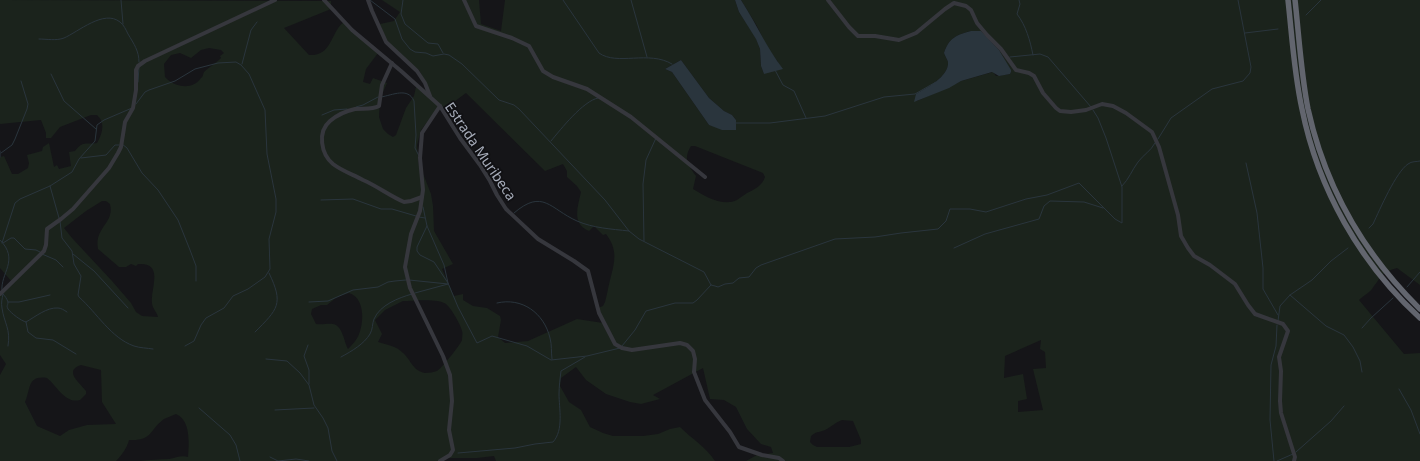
<svg xmlns="http://www.w3.org/2000/svg" width="1420" height="461" font-family="'Noto Sans',sans-serif">
<rect width="100%" height="100%" fill="#151518"/>
<path fill="#1b231c" fill-rule="evenodd" d="M0,0L331,1V9L284,28L309,55C312,55 316,55 318,54C332,50 333,29 344,22L378,53L366,69L363,82L370,84L373,78L387,83L380,99L379,117L383,129L388,134L393,137L396,135L406,108L414,96L416,87L424,90L428,87L419,70L389,47L380,24L394,21L400,12L382,0H479L481,24L501,31L505,0H735L739,12L756,38L760,49L761,66L764,74L778,62L768,49L757,26L741,0H1420V285L1397,268C1382,272 1381,277 1372,289C1369,293 1363,296 1359,300L1404,354L1420,353V461H746L757,455L773,453L771,447L761,444L747,429L736,407L724,400L710,399L703,368L653,395L660,399L641,404L630,402L606,394L586,380L576,367L561,378L560,386L569,402L581,410L590,427L603,433L613,436H643L658,434L670,429L680,427C692,439 706,447 715,461H496L494,456L477,458H448L442,461H140C150,460 159,459 169,459C176,458 181,455 188,457C189,444 191,420 176,414C172,416 168,417 164,419C149,430 153,441 129,440C127,448 122,455 116,461H0V375L6,364L0,355V293L12,282L0,268V157L4,156L12,174H18L28,168L29,163L27,155L42,151L43,147L49,143L54,167L57,165L59,169L71,166L69,152L75,151C83,140 87,145 97,143C102,134 106,123 97,115H91L60,127L51,138H46V133L41,120L0,124ZM971,31H981L999,50L1011,72L1010,74L996,76L993,72L961,81L917,101L916,94C926,88 949,77 948,62C947,59 945,56 944,53C949,38 956,35 971,31ZM209,48L221,50L224,53L220,56L221,58C217,62 207,69 204,72C203,74 203,77 201,78C192,91 174,87 165,77L164,64L171,55L180,53L191,58L201,50ZM681,60L709,98L724,111L732,115L736,120V130L709,125L672,72L665,69ZM466,93L545,171L563,164L567,171V177L577,186L581,192C578,206 571,224 589,231L594,226L603,235L606,234C618,250 615,261 610,280C608,288 607,295 605,302L603,306L598,308L603,323L577,319L528,341L505,343L498,337L501,320L500,316L487,308L473,306L463,300V294L454,296L442,269L453,264L434,231L433,206L431,194L424,176L419,167L417,145L421,130L437,109L451,104ZM691,146H695L763,173L765,177C762,186 755,189 747,193C744,195 740,198 737,200C723,207 704,196 693,189L696,176C688,165 683,159 691,146ZM102,201H106L110,204C115,223 94,227 98,249L119,267H126L131,264L136,266L138,264C165,262 150,289 152,303C152,308 157,312 158,317L142,316L136,312L131,303L112,281L72,238L64,228L86,211ZM349,293C365,298 364,322 359,334C357,340 352,345 348,349C344,342 343,326 333,324C328,323 322,325 316,324L311,314L312,309L321,305H327L337,297ZM403,301C414,301 438,298 446,304C451,308 461,325 462,331C463,333 462,337 462,340C462,343 441,369 437,371C434,372 429,373 425,373C413,371 411,360 403,353C397,346 387,345 378,342L382,334L375,320L385,310ZM1041,340L1040,349L1045,352L1046,368L1033,369L1043,410L1018,412V401L1027,399L1023,374L1004,378L1005,356ZM81,365L101,370L102,402L116,424L87,425L69,430L60,436L37,426L25,402C31,389 27,375 47,378C57,386 65,404 80,400L86,394V391C80,383 63,371 81,365ZM842,420L853,421L861,440V444L849,447H817L813,445L810,442L811,436C818,430 819,433 825,430C831,427 836,422 842,420Z"/>
<g fill="#2a353d">
<path d="M735,0H741C756,23 766,47 783,69L764,74L761,66L760,49L756,39L739,12Z"/>
<path d="M971,31H981L999,50L1011,70V72L1010,74L999,76L992,72L961,81L949,88L914,102L916,94C926,88 949,77 948,62C947,59 945,56 944,53C949,38 956,35 971,31Z"/>
<path d="M681,60L709,98L724,111L732,115L736,120V130H722L709,125L672,72L665,69Z"/>
</g>
<g fill="none" stroke-linecap="round" stroke-linejoin="round">
<g stroke="#2a353d" stroke-width="1">
<path d="M121,0L123,24"/>
<path d="M370,0L395,19L402,39L410,49L415,52L426,53L433,56L444,54L449,55L462,64L499,100L514,105L519,109L605,200L629,231L639,239L704,272L711,285L715,286L718,287L725,284L733,283L739,278L749,277L756,268L761,265L835,239L875,237L901,233L938,229L946,221L950,209H970L986,212L1026,199L1047,195L1079,183L1115,219L1122,223V187L1106,138L1098,118L1093,110"/>
<path d="M403,0L401,14L405,24L428,43L438,44L443,53"/>
<path d="M563,0L599,53C617,66 649,50 672,64"/>
<path d="M631,0L647,57"/>
<path d="M1019,0L1020,4L1017,14C1026,26 1030,40 1033,55"/>
<path d="M1306,15L1321,0"/>
<path d="M1245,33L1278,29"/>
<path d="M39,39C47,39 56,41 64,38C78,32 104,9 120,22C124,25 126,30 128,34C134,44 139,51 139,62"/>
<path d="M1010,57L1040,54L1048,57L1091,107"/>
<path d="M242,64L251,30L257,22"/>
<path d="M775,70L783,85L794,91L806,118"/>
<path d="M51,74L64,101L96,129"/>
<path d="M138,82L139,67"/>
<path d="M381,97C393,95 408,87 414,101L416,135L415,148L419,156"/>
<path d="M136,104L145,92L149,90L175,81L195,69L218,63L236,62L241,65L249,74L265,110L267,154L276,199V212L269,239L270,269L265,277L248,289L233,296L224,308L206,318L201,325L194,341L185,346"/>
<path d="M356,107L363,105L378,97"/>
<path d="M322,115L334,110L347,109"/>
<path d="M736,123H770L825,116L884,97L915,94L936,82"/>
<path d="M1158,139L1171,118L1212,89L1243,81L1250,73L1251,67L1238,0"/>
<path d="M551,141C561,129 583,101 598,98"/>
<path d="M122,144L127,148L142,173L158,190L178,220L190,250L196,266V281"/>
<path d="M0,151V157"/>
<path d="M1,153L12,145L15,139L27,109L28,104L21,81"/>
<path d="M81,158L106,155L115,145H119"/>
<path d="M1246,163L1257,213L1263,268V289L1278,315"/>
<path d="M50,186L59,218"/>
<path d="M1122,186C1129,179 1132,170 1138,162C1143,155 1151,151 1155,143"/>
<path d="M321,200L353,199L381,209H392L416,216"/>
<path d="M423,207L427,226L444,265L448,283L458,307L477,343L492,336L527,346L551,360L587,356L620,348"/>
<path d="M514,213C543,188 550,209 577,221C593,228 611,229 629,231"/>
<path d="M419,217L425,218"/>
<path d="M60,221L62,238L72,251L74,264L81,276L78,295L79,297C97,313 111,338 134,346C140,348 147,348 153,349"/>
<path d="M427,226L417,247V251L420,255L434,262L448,283"/>
<path d="M1369,228L1373,224C1380,209 1396,172 1408,164C1412,161 1416,162 1420,161"/>
<path d="M0,240C20,260 0,273 2,291"/>
<path d="M644,241L643,184L646,160L656,138"/>
<path d="M2,243L15,203L20,199L50,186L72,172L79,159L95,141L97,125L104,120L132,108"/>
<path d="M3,243L11,238H14L25,249L36,250L40,252"/>
<path d="M954,248L985,234L1039,219L1044,206L1050,201L1084,202L1103,208"/>
<path d="M42,254L56,260L63,267"/>
<path d="M73,254L94,271L128,308"/>
<path d="M409,280L448,284"/>
<path d="M1407,287L1420,272"/>
<path d="M415,293L448,284"/>
<path d="M3,294C5,296 7,299 8,302C8,306 6,305 8,309C11,313 21,321 26,322"/>
<path d="M3,294C2,299 1,303 2,308C4,323 11,329 8,346"/>
<path d="M1290,295L1326,326L1344,335L1353,347L1360,361L1362,372"/>
<path d="M8,302H19L50,295"/>
<path d="M309,302L328,301L353,290L378,287L388,282L395,281L406,280"/>
<path d="M497,303C522,297 544,313 550,338C552,345 551,352 552,359"/>
<path d="M1278,321L1280,306L1290,295L1312,280L1331,261L1348,248"/>
<path d="M26,322L28,332L36,338L53,340L76,354"/>
<path d="M26,322C35,317 47,307 58,308C61,308 64,310 67,312"/>
<path d="M1362,328L1371,318L1393,298"/>
<path d="M255,332C278,309 284,304 269,273"/>
<path d="M308,345L304,356L309,370V384"/>
<path d="M622,346L635,330L646,311L675,303H693L697,300L711,285"/>
<path d="M341,357C352,351 364,344 370,334C373,329 372,324 374,319C380,305 398,298 412,294"/>
<path d="M266,359L287,361L300,373L309,385L314,405L323,418L328,428L332,451L337,461"/>
<path d="M1399,389L1411,410L1420,434"/>
<path d="M199,408L230,435L236,445L240,461"/>
<path d="M275,410L314,408"/>
<path d="M1296,452L1331,421L1344,406"/>
<path d="M458,453L515,448L535,444L553,442C564,430 559,408 559,394C559,387 560,379 561,371L585,357"/>
<path d="M270,457L278,461L296,459L309,461"/>
<path d="M1274,461L1270,420L1271,365L1276,346L1277,325"/>
<path d="M1277,461L1293,454"/>
</g>
<g stroke="#36373d" stroke-width="4">
<path d="M324,0L352,30L401,71L440,106L460,138L480,165L490,181L497,195L506,209L538,239L574,261L588,271L599,313L615,344L622,348L632,350L680,343L687,345L693,351L695,359L694,372L705,400L730,432L739,447L762,455L779,458L783,461"/>
<path d="M368,0L372,11L386,42L417,71L425,83L430,96"/>
<path d="M464,0L476,26L512,38L529,46L543,71L553,77L587,89L631,117L705,177"/>
<path d="M828,0L849,27L858,36H875L899,40L916,33L945,9L954,3L966,6L971,10L977,23L987,35L1001,49L1016,70L1029,73L1034,76L1043,93L1056,108L1060,111L1071,112L1086,110L1102,104L1113,106L1126,113L1152,132L1159,147L1178,215L1181,236L1188,248L1194,256L1210,265L1235,284L1248,305L1255,314L1283,324L1288,331L1279,357L1281,371L1280,401L1281,413L1295,457L1294,461"/>
<path d="M392,63L382,85L379,106C372,110 363,108 355,109C346,111 337,115 330,121C317,132 321,154 333,164C342,171 354,175 363,180C377,186 390,196 404,202L411,201L422,197"/>
<path d="M440,106L422,133L420,158L423,190L420,211L411,234L405,267L410,288L443,356L450,375L452,401L449,430L453,450L450,455L440,461"/>
<path d="M0,294L44,251L46,245L47,229L61,219L73,209L109,168L118,153L121,147L125,122L133,108L136,90V70L138,66L145,61L275,0"/>
</g>
<g stroke="#62656e" stroke-width="5.5">
<path d="M1288,0C1292,36 1294,73 1302,109C1318,189 1360,263 1420,318"/>
<path d="M1295,0C1299,36 1301,73 1308,109C1325,186 1364,254 1420,309"/>
</g>
</g>
<g text-anchor="middle" dominant-baseline="central" stroke-width="3.5" stroke-linejoin="round" paint-order="stroke">
<g font-size="14" fill="#a6acb9" stroke="#101013">
<text transform="translate(481 151) rotate(56)">Estrada Muribeca</text>
</g>
</g>
</svg>
